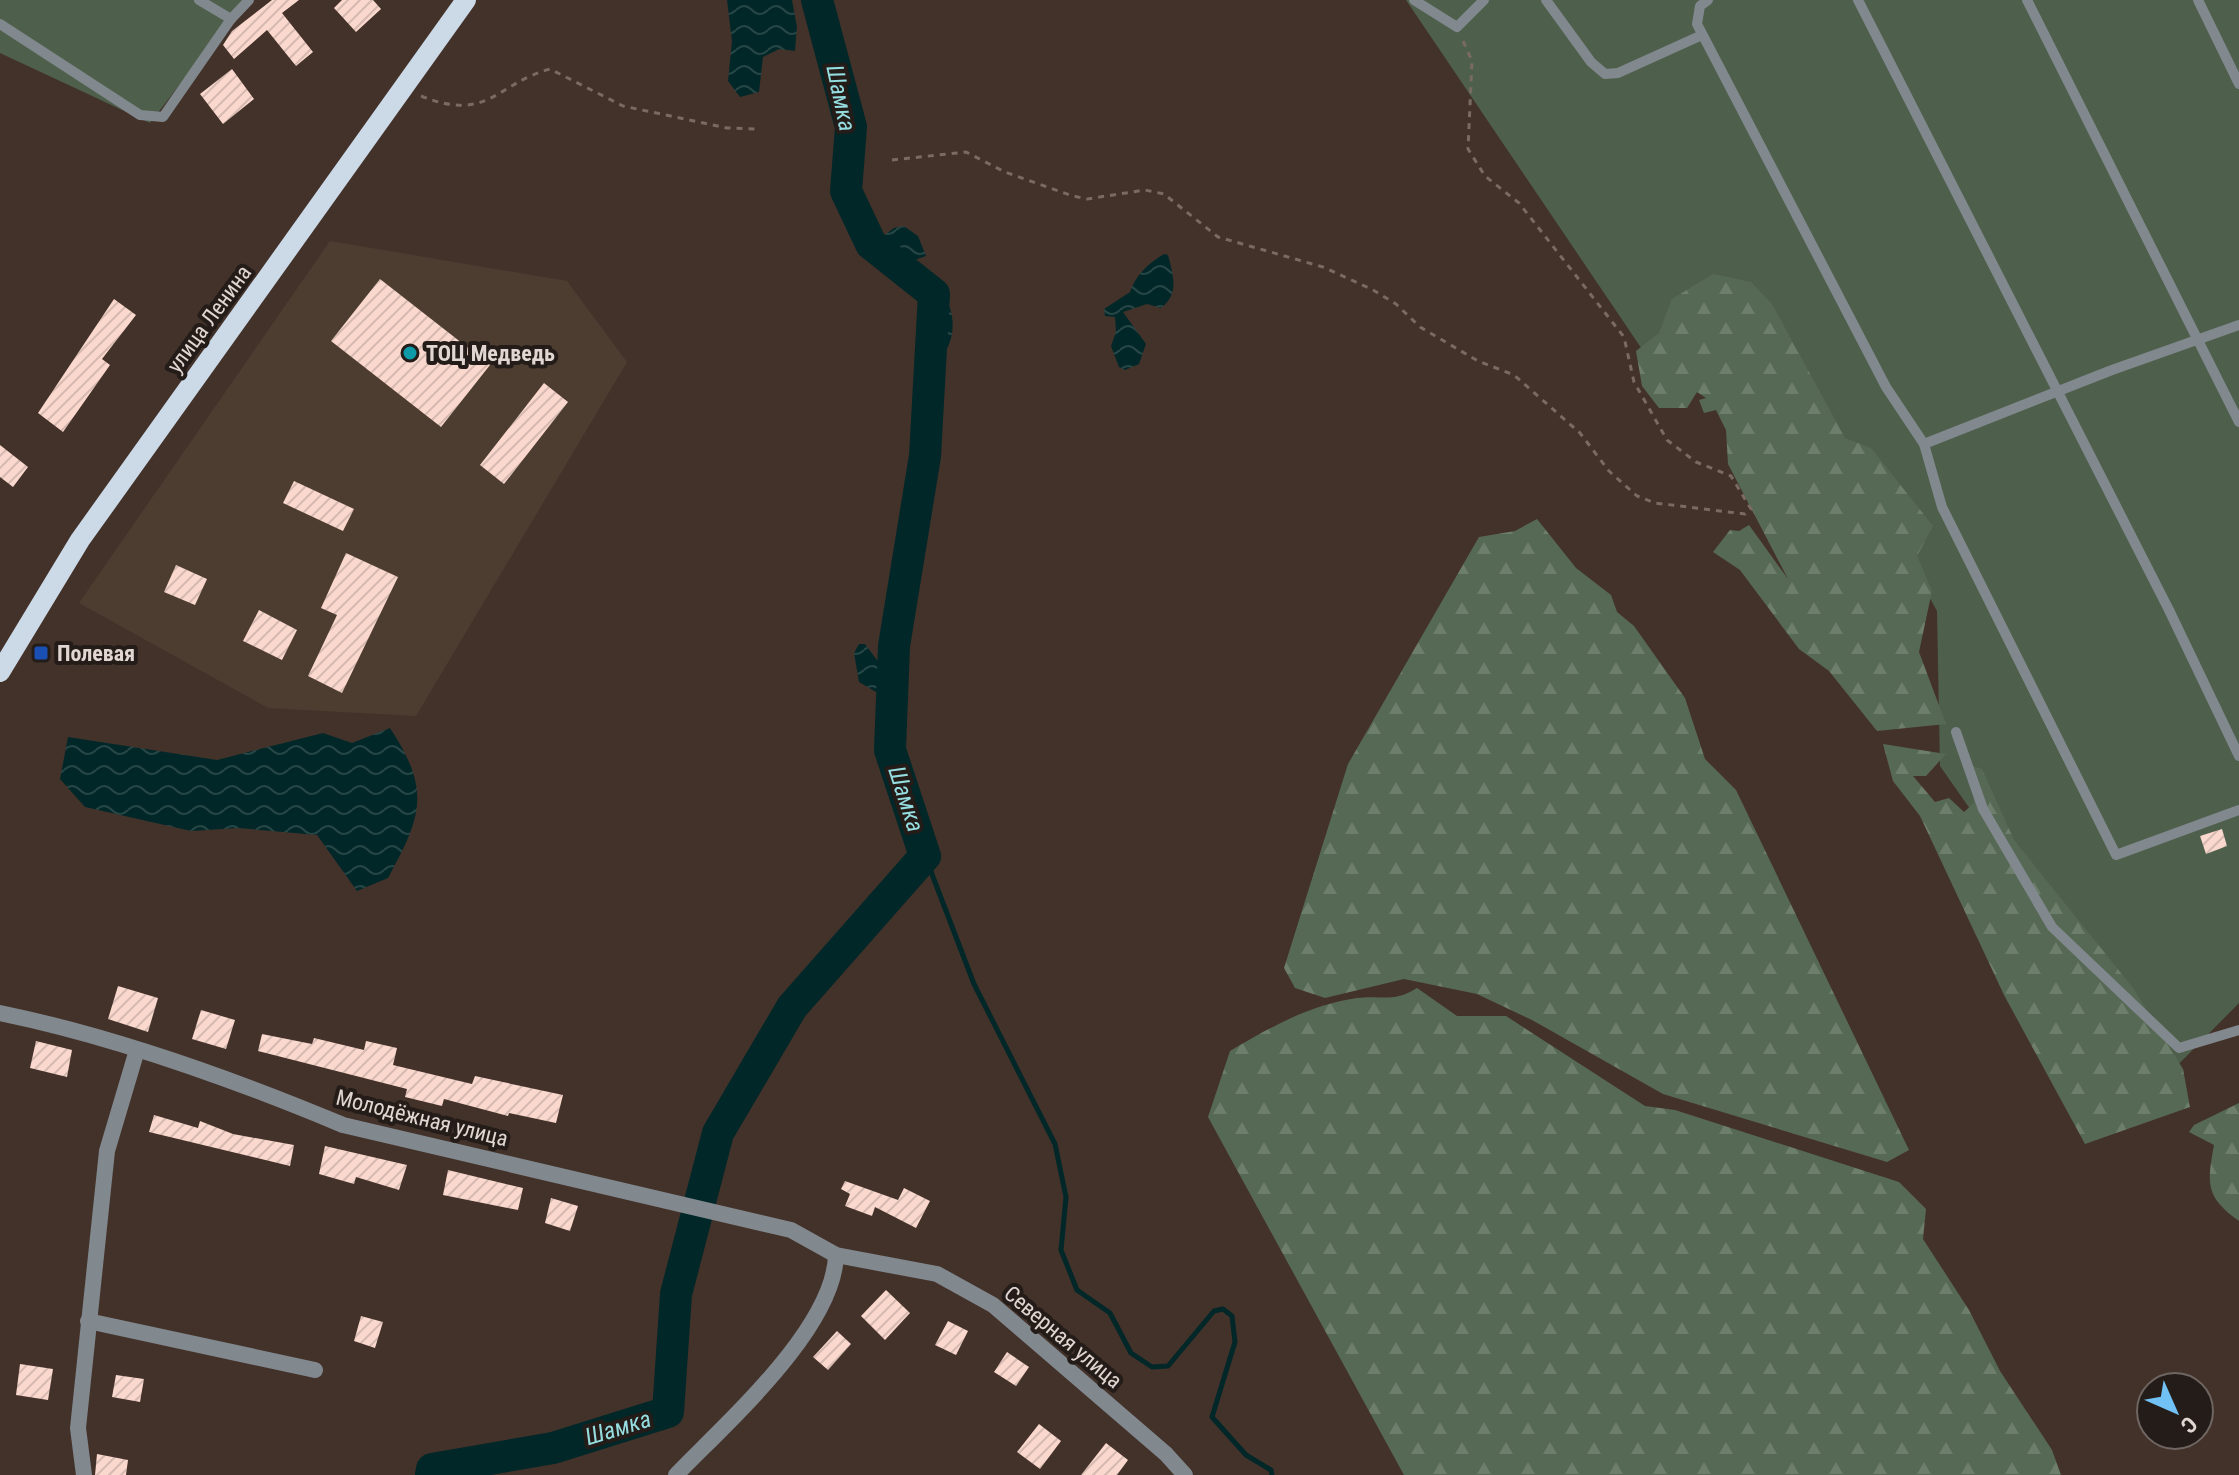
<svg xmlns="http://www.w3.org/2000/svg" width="2239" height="1475" font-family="'Roboto Condensed',sans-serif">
<defs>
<pattern id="forest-firs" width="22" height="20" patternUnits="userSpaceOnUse" patternTransform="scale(2)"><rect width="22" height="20" fill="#566954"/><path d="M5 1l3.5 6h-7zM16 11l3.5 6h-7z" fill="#6e7e6c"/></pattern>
<pattern id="water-waves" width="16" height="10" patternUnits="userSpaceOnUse" patternTransform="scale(2)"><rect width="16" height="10" fill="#022728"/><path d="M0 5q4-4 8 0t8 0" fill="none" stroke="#274646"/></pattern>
<pattern id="building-hatch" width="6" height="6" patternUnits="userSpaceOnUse" patternTransform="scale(2)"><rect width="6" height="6" fill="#fad8cd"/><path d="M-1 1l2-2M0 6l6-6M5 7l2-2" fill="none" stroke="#d6bab1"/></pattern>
</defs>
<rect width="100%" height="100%" fill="#43322a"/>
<path fill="#4d3d31" d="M330,241L567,281L627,362L416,716L268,708L79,603Z"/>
<g fill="#4e604c">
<path d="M0,0H245L150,123L0,53Z"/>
<path d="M1406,0H2239V1003L2161,1082L1940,766L1937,611L1765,301L1648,358Z"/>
</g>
<g fill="url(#forest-firs)">
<path d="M1713,274L1751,282L1772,304L1845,438L1871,448L1933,526L1917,556L1932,591L1919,652L1946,724L1877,731L1829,671L1799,649L1740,570L1713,552L1730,530L1739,531L1749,525L1788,579L1728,464L1726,430L1716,410L1704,413L1699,400L1706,398L1697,392L1687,408H1659L1642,386L1636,351L1659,333L1672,299Z"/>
<path d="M1537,519L1576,568L1611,595L1617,612L1634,626L1685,698L1705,759L1736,790L1909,1150L1887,1162L1663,1094L1532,1020L1477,994L1404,979L1325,998L1295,988L1284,968L1348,764L1479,537L1515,531Z"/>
<path d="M1883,744L1946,754L1926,776H1913L1935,802L1949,798L1964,812L1974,803L1972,766L1982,769L2014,840L2133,988L2183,1069L2190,1107L2085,1144L2004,995L1920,816L1893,781Z"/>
<path d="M1417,988L1457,1016H1506L1645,1106L1675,1110L1899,1182L1926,1209L1923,1239L1969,1310L2000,1371L2052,1450L2061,1475H1404L1208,1117L1230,1051C1271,1027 1309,1005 1357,998C1383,995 1393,1003 1417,988Z"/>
<path d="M2239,1103V1221C2205,1197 2207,1183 2214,1145L2189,1132L2194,1125Z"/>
</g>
<g fill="url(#water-waves)">
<path d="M727,0H792L797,27L795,51L779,49L763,57L759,92L740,97L728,81L732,41Z"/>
<path d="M904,226L918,236L926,256L912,261L899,247L878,240L894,228Z"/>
<path d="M1164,254L1168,255C1173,275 1180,294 1161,308L1147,304L1123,312L1146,344L1139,364L1125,370L1119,367L1111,346L1116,332L1115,317L1105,316L1104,309L1130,292C1136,274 1149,263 1164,254Z"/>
<path d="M940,299L947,301C957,320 954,347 937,361L929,355L932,338L940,324Z"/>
<path d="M859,644H865L883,668L885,687L900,694L898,705L859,682L854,653Z"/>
<path d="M390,728C431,790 422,816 388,878L357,891L317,835L238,828L191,831L85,807L60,779L68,737L217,760L323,733L352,743Z"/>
</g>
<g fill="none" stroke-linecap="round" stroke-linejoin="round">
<path stroke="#022728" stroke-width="5" d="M925,856L974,984L1055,1144L1066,1197L1061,1250L1077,1290L1110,1313L1131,1353L1152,1367L1168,1366L1214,1311L1223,1309L1232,1316L1235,1342L1212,1417L1246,1455L1271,1470L1272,1475"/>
<path stroke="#022728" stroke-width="32" d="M431,1475L432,1469L553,1448L668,1412L676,1294L718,1133L792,1007L925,856L890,750L894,646L925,456L934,294L871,244L846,191L851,127L817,0"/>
</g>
<g fill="url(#building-hatch)">
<path d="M272,0H299L282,13L313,52L296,66L267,30L234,59L223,45L232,31Z"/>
<path d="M342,0H373L381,9L356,32L334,8Z"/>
<path d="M232,69L254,99L223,124L200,94Z"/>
<path d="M380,279L490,365L441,427L331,341Z"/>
<path d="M114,299L136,315L102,359L110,365L63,432L38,413Z"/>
<path d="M544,383L568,402L504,484L480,465Z"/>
<path d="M0,445L28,467L13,487L0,477Z"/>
<path d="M294,481L354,509L343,531L283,503Z"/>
<path d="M346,553L398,577L342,693L308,676L337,615L321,608Z"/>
<path d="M176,565L207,579L195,605L164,592Z"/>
<path d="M259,610L297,630L282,660L243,641Z"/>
<path d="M2222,829L2227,846L2206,854L2200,836Z"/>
<path d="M118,986L158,998L148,1032L108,1019Z"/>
<path d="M201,1010L235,1020L226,1049L192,1039Z"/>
<path d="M262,1034L312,1044L314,1038L364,1050L366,1041L397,1048L393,1065L472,1084L475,1076L563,1095L556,1123L509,1113L508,1116L444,1099L442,1106L405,1097L407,1089L258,1051Z"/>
<path d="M36,1041L72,1050L67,1077L30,1068Z"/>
<path d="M154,1115L198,1128L200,1121L233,1134L294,1145L290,1166L149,1132Z"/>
<path d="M325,1146L407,1165L399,1190L356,1177L354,1184L319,1174Z"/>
<path d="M448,1170L523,1188L518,1210L443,1195Z"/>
<path d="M845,1181L898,1200L904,1188L930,1201L916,1228L875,1207L872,1216L845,1206L850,1194L841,1189Z"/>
<path d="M551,1198L578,1206L570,1231L545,1223Z"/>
<path d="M886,1290L910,1313L885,1340L861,1316Z"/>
<path d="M361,1316L383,1322L375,1348L354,1341Z"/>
<path d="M948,1321L968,1331L956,1355L935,1345Z"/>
<path d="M837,1331L851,1344L828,1370L813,1357Z"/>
<path d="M1007,1352L1029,1367L1016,1386L994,1372Z"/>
<path d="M20,1364L53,1369L48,1400L16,1395Z"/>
<path d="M116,1375L144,1379L140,1402L112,1397Z"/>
<path d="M1039,1424L1061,1441L1040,1469L1017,1452Z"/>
<path d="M1106,1443L1128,1460L1117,1475H1081Z"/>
<path d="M97,1454L128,1460L126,1475H95Z"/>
</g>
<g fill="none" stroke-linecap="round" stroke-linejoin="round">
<g stroke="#796a63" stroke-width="3" stroke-dasharray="6 6" stroke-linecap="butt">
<path d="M421,96C489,123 495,84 550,69L623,106L727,128L756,129"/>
<path d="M892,160L966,152L1005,172L1073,196L1087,199L1145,190L1164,194L1218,237L1323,267L1373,290L1396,304L1420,327L1478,361L1514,375L1580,433L1609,471L1637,496L1655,503L1745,514L1751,509L1731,476L1696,462L1667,440L1634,382L1624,337L1519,203L1485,176L1468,149L1472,61L1463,41"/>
</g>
<g stroke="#81888e" stroke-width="10">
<path d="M199,0L231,19L249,0"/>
<path d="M1414,0L1457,27L1484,0"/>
<path d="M1546,0L1591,62L1605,74L1618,73L1702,35"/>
<path d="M1708,0L1700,6L1697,24L1886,387L1924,444"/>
<path d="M1858,0L2169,610L2239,756"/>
<path d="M2027,0L2239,422"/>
<path d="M2198,0L2239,84"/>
<path d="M0,24L140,115L163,117L231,19"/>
<path d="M2239,325L2112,370L1924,444L1942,507L2116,855L2239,810"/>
<path d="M1956,732L1983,809L2052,927L2179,1048L2239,1030"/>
</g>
<g stroke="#81888e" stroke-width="16">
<path d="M0,1013C117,1037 233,1079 343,1125L791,1230L836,1255L937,1274L993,1305L1166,1454L1185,1475"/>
<path d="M88,1321L315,1370"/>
<path d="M84,1475L78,1428L107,1151L137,1050"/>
<path d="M676,1475C726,1423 834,1329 836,1255"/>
</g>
<path stroke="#ccd9e7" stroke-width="20" d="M0,672L80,540L466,0"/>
</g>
<circle fill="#0f9aa8" stroke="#231c18" stroke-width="3" cx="410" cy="353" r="8"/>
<rect fill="#1a4fb4" stroke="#231c18" stroke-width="3" x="33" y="645" width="16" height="16" rx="4"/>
<g text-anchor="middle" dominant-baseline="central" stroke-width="8" stroke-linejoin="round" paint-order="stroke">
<g font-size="22" fill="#e1d6d1" stroke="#231c18">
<text transform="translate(209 319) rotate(-54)">улица Ленина</text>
<text transform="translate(422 1118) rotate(14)">Молодёжная улица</text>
<text transform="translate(1063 1337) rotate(40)">Северная улица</text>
</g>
<g font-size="22" font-weight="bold" fill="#e1d6d1" stroke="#231c18" text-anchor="start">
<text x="426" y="353">ТОЦ Медведь</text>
<text x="57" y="653">Полевая</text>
</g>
<g font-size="24" font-style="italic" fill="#96dde0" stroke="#231c18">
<text transform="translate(841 98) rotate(78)">Шамка</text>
<text transform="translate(906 799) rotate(72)">Шамка</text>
<text transform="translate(618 1428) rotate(-17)">Шамка</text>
</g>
</g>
<g transform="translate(2175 1411) rotate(135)"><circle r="38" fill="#231c18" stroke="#6f6662" stroke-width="2"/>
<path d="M0-6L14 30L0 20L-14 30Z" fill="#71c1f5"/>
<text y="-12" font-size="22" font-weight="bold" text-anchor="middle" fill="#e1d6d1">С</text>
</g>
</svg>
